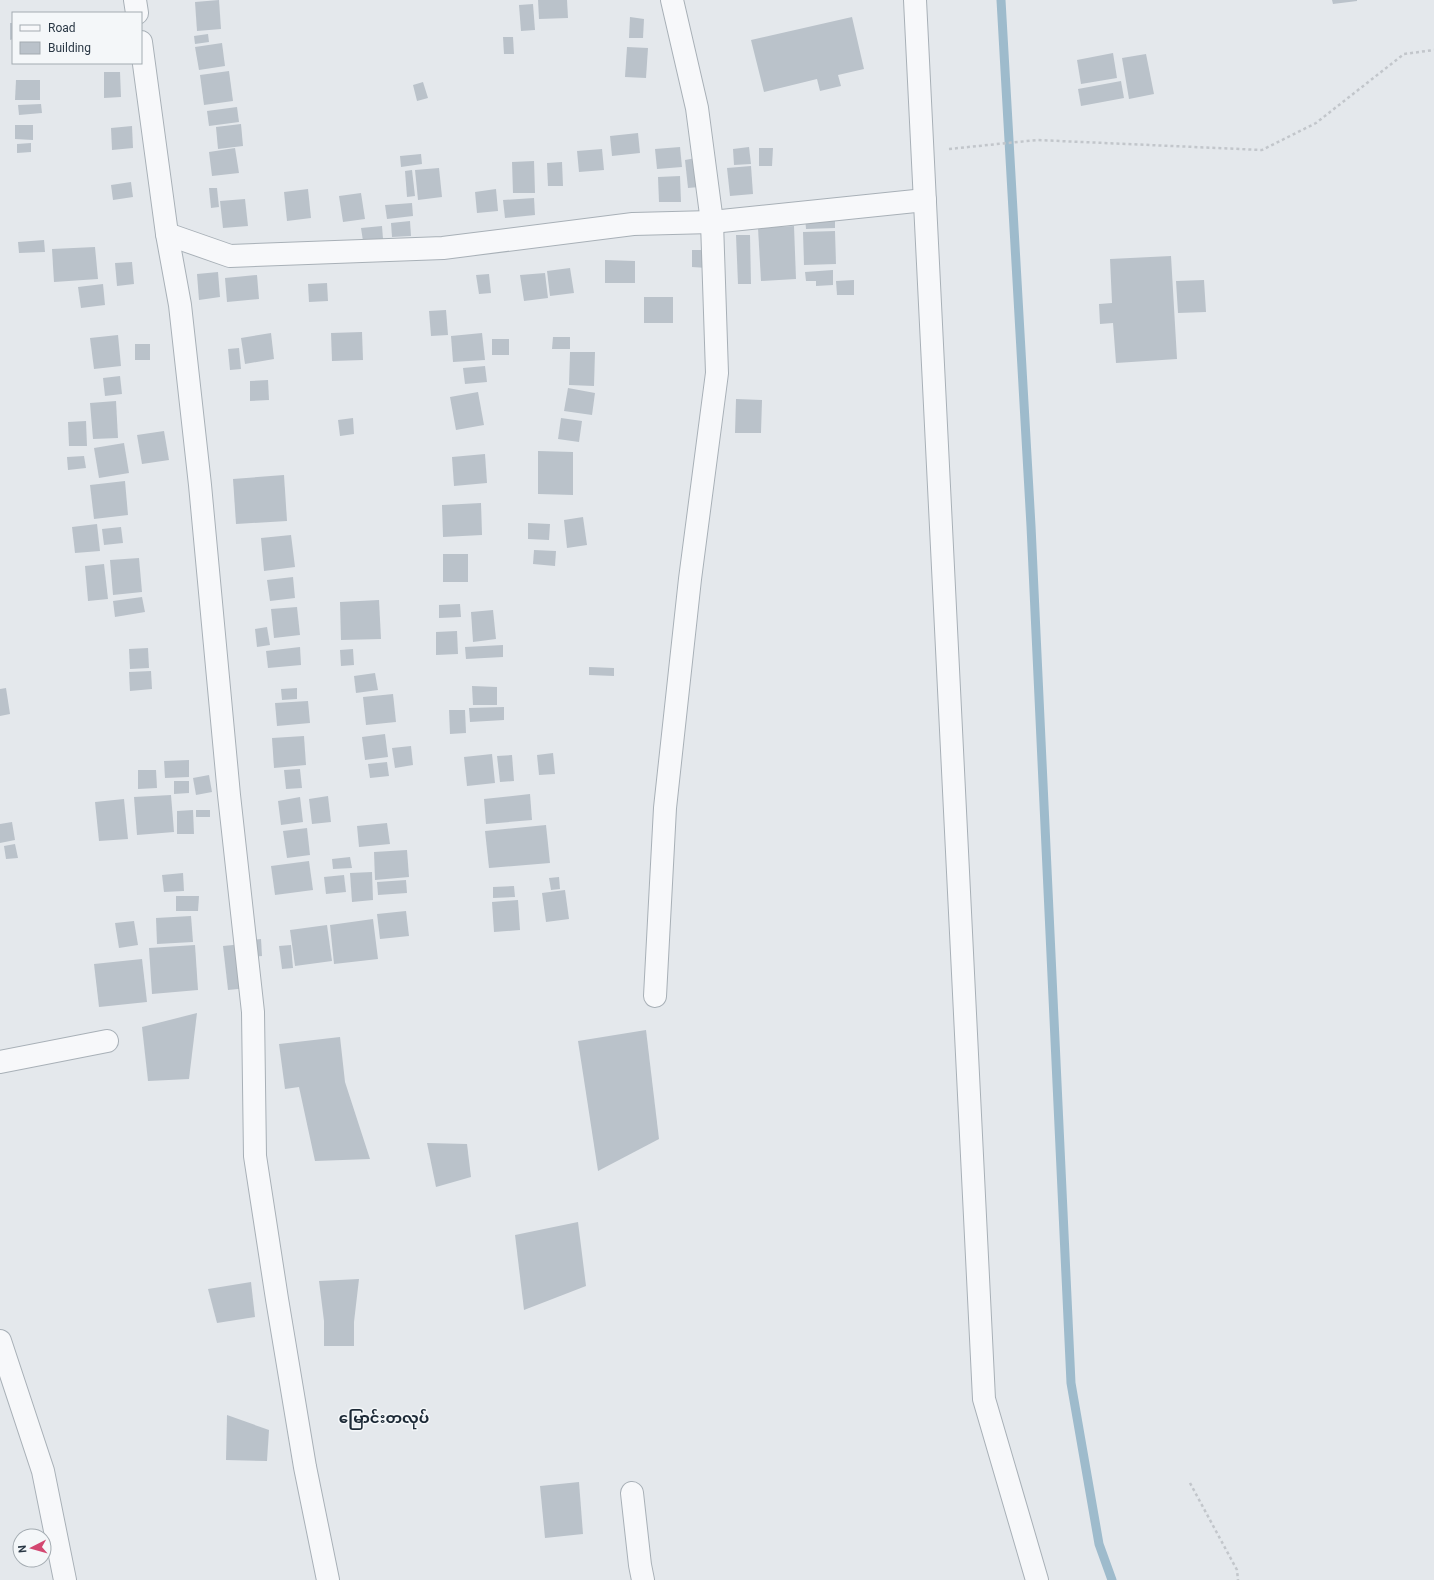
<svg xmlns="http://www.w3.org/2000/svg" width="1434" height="1580" font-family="Roboto,'Noto Sans Myanmar',sans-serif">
<rect width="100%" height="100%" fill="#e4e8ec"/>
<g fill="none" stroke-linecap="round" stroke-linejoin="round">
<path stroke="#9ebbcc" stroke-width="9" d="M1001,0L1031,526L1071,1383L1099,1544L1112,1580"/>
</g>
<g fill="#bac2ca">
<path d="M219,0L221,29L197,31L195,2Z"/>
<path d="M538,0H567L568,18L539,19Z"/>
<path d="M1332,0H1357V1L1333,4Z"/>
<path d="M533,4L535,30L521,31L519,5Z"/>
<path d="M630,17L644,19L643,38H629Z"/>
<path d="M852,17L864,69L838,75L841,86L820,91L817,79L764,92L751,40Z"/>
<path d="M10,23H13V39L10,40Z"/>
<path d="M208,34L209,42L195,44L194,36Z"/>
<path d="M503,37H513L514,54H504Z"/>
<path d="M222,43L225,66L199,70L195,47Z"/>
<path d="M627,47L648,48L646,78L625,77Z"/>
<path d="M1113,53L1117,78L1081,84L1077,60Z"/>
<path d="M1146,54L1154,94L1129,99L1122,58Z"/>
<path d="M229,71L233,101L204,105L200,75Z"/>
<path d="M104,72H120L121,97L104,98Z"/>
<path d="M16,80H40V100H15Z"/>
<path d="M1121,81L1124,98L1081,106L1078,89Z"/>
<path d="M423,82L428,98L417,101L413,85Z"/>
<path d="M41,104L42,113L19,115L18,105Z"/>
<path d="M237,107L239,122L209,126L207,111Z"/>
<path d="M241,124L243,146L218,149L216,127Z"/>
<path d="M15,125H33V140L15,139Z"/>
<path d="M132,126L133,148L112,150L111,128Z"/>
<path d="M638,133L640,153L612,156L610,136Z"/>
<path d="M31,143V152L17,153V144Z"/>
<path d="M680,147L682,167L657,169L655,149Z"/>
<path d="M749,147L751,164L734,165L733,149Z"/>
<path d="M235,148L239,173L212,176L209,152Z"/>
<path d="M759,148H773L772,166H759Z"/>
<path d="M602,149L604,170L579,172L577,151Z"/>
<path d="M421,154L422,164L401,167L400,156Z"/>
<path d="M696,158L699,187L688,188L685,160Z"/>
<path d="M534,161L535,193H513L512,162Z"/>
<path d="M562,162L563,186H548L547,163Z"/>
<path d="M751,166L753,194L730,196L727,168Z"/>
<path d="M439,168L442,197L418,200L415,170Z"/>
<path d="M412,170L415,196L407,197L405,171Z"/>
<path d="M680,176L681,202H659L658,177Z"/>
<path d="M131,182L133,197L113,200L111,185Z"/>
<path d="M209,188H217L219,207L211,208Z"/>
<path d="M308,189L311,218L287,221L284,192Z"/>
<path d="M496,189L498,211L477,213L475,192Z"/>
<path d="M361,193L365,219L343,222L339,196Z"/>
<path d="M534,198L535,215L505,218L503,200Z"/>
<path d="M245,199L248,226L223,228L220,201Z"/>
<path d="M412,203L413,216L387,219L385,205Z"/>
<path d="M835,215V228L806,229L805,216Z"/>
<path d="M410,221L411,236L392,237L391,223Z"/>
<path d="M382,226L383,239L363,241L361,228Z"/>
<path d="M794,226L796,279L761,281L758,228Z"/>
<path d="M835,231L836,264L804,265L803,232Z"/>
<path d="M736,235H750L751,284H738Z"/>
<path d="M44,240L45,252L19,253L18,242Z"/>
<path d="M95,247L98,279L54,282L52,249Z"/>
<path d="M692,250H708L707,268L692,267Z"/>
<path d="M1171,256L1177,359L1116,363L1113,323L1100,324L1099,304L1112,303L1110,259Z"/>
<path d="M605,260L635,261V283H605Z"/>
<path d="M132,262L134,284L117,286L115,263Z"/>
<path d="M570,268L574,293L550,296L547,271Z"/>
<path d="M833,270V285L816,286V281H806L805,272Z"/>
<path d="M218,272L220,297L199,300L197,274Z"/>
<path d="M545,273L548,298L524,301L520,275Z"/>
<path d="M489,274L491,293L479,294L476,275Z"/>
<path d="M257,275L259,299L227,302L225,278Z"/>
<path d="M854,280V295H837L836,281Z"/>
<path d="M1204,280L1206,312L1178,313L1176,281Z"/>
<path d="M327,283L328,301L309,302L308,284Z"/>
<path d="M103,284L105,305L81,308L78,287Z"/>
<rect x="644" y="297" width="29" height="26"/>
<path d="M446,310L448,335L431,336L429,311Z"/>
<path d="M362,332L363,360L332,361L331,333Z"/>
<path d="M271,333L274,359L245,364L241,338Z"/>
<path d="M482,333L485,360L453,362L451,336Z"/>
<path d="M118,335L121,366L94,369L90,338Z"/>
<path d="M553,337H570V349H552Z"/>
<rect x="492" y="339" width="17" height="16"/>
<rect x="135" y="344" width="15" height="16"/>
<path d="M239,348L241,369L230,370L228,349Z"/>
<path d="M570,352H595L594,386L569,385Z"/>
<path d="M485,366L487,382L465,384L463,368Z"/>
<path d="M120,376L122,394L105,396L103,378Z"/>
<path d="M268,380L269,400L250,401V381Z"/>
<path d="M568,388L595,393L592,415L564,411Z"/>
<path d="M478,392L484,425L456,430L450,397Z"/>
<path d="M736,399L762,400L761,433H735Z"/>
<path d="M116,401L118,438L93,439L90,403Z"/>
<path d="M353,418L354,434L340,436L338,420Z"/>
<path d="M561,418L582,421L579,442L558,439Z"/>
<path d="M86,421L87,446H69L68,422Z"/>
<path d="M164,431L169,460L142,464L137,435Z"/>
<path d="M124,443L129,473L99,478L94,448Z"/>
<path d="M538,451L573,452V495L538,494Z"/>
<path d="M485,454L487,483L454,486L452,457Z"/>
<path d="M84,456L86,468L68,470L67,457Z"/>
<path d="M284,475L287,521L236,524L233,479Z"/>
<path d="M125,481L128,515L94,519L90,485Z"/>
<path d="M481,503L482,535L443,537L442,505Z"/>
<path d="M583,517L587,545L567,548L564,520Z"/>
<path d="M528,523L550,524L549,540L528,539Z"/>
<path d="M97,524L100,551L75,553L72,527Z"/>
<path d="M121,527L123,543L104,545L102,529Z"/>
<path d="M291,535L295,567L264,571L261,538Z"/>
<path d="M534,550L556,551L555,566L533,564Z"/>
<rect x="443" y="554" width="25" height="28"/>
<path d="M139,558L142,592L113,595L110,560Z"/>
<path d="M104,564L108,599L88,601L85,566Z"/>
<path d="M293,577L295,598L270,601L267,580Z"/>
<path d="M142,597L145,612L115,617L113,601Z"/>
<path d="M379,600L381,639L341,640L340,602Z"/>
<path d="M460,604L461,617L439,618V605Z"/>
<path d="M297,607L300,635L274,638L271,609Z"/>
<path d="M493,610L496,639L473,642L471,612Z"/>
<path d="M267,627L270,645L257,647L255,629Z"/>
<path d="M457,631L458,654L436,655V632Z"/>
<path d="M503,645V657L466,659L465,647Z"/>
<path d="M300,647L301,665L268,668L266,651Z"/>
<path d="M148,648L149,668L130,669L129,649Z"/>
<path d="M353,649L354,665L341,666L340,650Z"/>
<path d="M589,667L614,668V676L589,675Z"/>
<path d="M151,671L152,689L130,691L129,672Z"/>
<path d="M375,673L378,690L356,693L354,676Z"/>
<path d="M472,686L497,687V705H473Z"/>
<path d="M6,688L10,714L0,716V689Z"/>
<path d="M297,688V699L282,700L281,689Z"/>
<path d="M393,694L396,722L366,725L363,697Z"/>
<path d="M308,701L310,723L277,726L275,703Z"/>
<path d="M504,707V720L470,722L469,708Z"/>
<path d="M449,710H465L466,733L450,734Z"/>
<path d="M385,734L388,757L365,760L362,737Z"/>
<path d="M304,736L306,765L274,768L272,738Z"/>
<path d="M411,746L413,765L395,768L392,748Z"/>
<path d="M553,753L555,774L539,775L537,755Z"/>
<path d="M492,754L495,783L467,786L464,757Z"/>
<path d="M512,755L514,781L500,782L497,756Z"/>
<path d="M189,760V777L165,778L164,761Z"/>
<path d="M387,762L389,776L370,778L368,764Z"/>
<path d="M300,769L302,788L286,789L284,770Z"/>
<path d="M138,770H156L157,788L138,789Z"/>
<path d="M209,775L212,792L196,795L193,778Z"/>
<path d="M174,781H189V793L174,794Z"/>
<path d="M530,794L532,820L486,824L484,799Z"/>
<path d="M171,795L174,832L137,835L134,797Z"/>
<path d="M328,796L331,822L312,824L309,799Z"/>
<path d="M300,797L303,822L281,825L278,801Z"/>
<path d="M124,799L128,839L99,841L95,802Z"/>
<path d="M193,810L194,834H177V811Z"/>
<rect x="196" y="810" width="14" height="7"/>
<path d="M12,822L15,840L0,843V824Z"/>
<path d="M387,823L390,844L359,847L357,826Z"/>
<path d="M546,825L550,863L489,868L485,831Z"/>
<path d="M307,828L310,855L287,858L283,831Z"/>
<path d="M15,844L18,858L6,859L4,846Z"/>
<path d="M407,850L409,877L375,880L374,852Z"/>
<path d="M350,857L352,868L333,869L332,859Z"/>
<path d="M309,861L313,890L275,895L271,866Z"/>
<path d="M372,872L373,900L352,902L350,873Z"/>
<path d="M183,873L184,891L164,892L162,875Z"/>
<path d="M344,875L346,892L326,894L324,877Z"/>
<path d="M559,877L560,889L551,890L549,878Z"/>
<path d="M406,880L407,893L378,895L377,882Z"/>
<path d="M514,886L515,897L493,898V887Z"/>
<path d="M565,890L569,919L546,922L542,893Z"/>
<path d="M176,896H199L198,911H176Z"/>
<path d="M518,900L520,930L494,932L492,902Z"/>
<path d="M406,911L409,936L380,939L377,914Z"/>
<path d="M191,916L193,942L157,944L156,918Z"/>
<path d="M373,919L378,959L334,964L330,925Z"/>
<path d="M134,921L138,945L119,948L115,923Z"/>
<path d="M327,925L332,961L295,966L290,930Z"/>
<path d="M261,939L262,956L252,957L250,940Z"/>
<path d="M243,944L248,988L228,990L223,946Z"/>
<path d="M195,945L198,990L152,994L149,948Z"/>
<path d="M291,945L293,968L282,969L279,946Z"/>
<path d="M142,959L147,1002L99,1007L94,964Z"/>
<path d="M197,1013L189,1079L148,1081L142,1027Z"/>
<path d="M646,1030L659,1139L598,1171L578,1041Z"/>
<path d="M340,1037L345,1082L370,1159L315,1161L299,1087L285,1089L279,1044Z"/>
<path d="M427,1143L467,1144L471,1177L436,1187Z"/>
<path d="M578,1222L586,1286L524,1310L515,1235Z"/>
<path d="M359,1279L354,1322V1346H324V1321L319,1281Z"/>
<path d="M251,1282L255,1317L217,1323L208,1289Z"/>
<path d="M227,1415L269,1430L267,1461L226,1460Z"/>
<path d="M579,1482L583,1534L545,1538L540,1486Z"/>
</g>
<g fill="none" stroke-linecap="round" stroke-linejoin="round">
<g stroke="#a8b0b7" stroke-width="24">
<g id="minor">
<path d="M135,0L137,13"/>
<path d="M915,0L984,1399L1037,1580"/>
<path d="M141,42L167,234L180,305L200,485L229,795L253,1012L255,1156L277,1299L305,1467L328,1580"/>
<path d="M167,234L230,256L443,248L633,224L712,222L925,200"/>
<path d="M655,996L665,808L690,579L717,373L712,222L697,108L672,0"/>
<path d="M0,1062L107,1041"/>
<path d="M0,1341L43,1471L65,1580"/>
<path d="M632,1493L640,1565L643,1580"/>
</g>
</g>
<g stroke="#c2c6cb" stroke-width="2.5" stroke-dasharray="3 3" stroke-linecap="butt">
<path d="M949,149L1037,140L1262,150L1316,123L1404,54L1434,50"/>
<path d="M1190,1483L1237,1570L1238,1580"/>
</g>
<use href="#minor" stroke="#f7f8fa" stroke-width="22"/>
</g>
<g text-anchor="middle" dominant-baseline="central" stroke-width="3" stroke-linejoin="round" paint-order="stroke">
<g font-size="15" font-weight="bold" fill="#1c2936" stroke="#f4f7f9">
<text x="384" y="1418">မြောင်းတလုပ်</text>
</g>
</g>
<rect x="12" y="12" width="130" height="52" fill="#f4f7f9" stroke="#a3abb1"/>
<rect x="20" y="25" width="20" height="6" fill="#f7f8fa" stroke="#a3abb1"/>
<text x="48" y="32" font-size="12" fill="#2a3845">Road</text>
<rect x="20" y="42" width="20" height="12" fill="#bac2ca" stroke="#a3abb1"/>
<text x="48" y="52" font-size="12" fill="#2a3845">Building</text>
<g transform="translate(32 1548) rotate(264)"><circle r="19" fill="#f4f7f9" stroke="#a3abb1"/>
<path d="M0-3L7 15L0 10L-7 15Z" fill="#d34771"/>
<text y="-6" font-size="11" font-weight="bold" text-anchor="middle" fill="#2a3845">N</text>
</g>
</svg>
